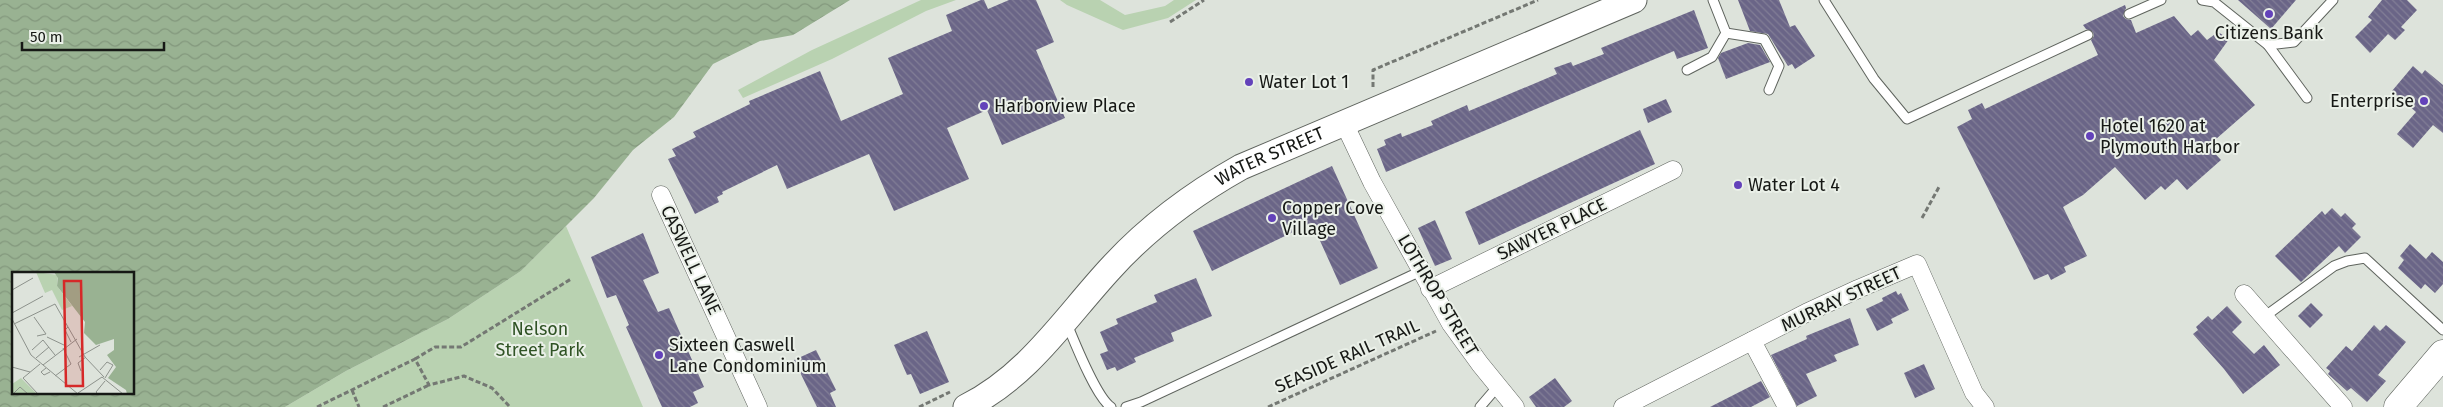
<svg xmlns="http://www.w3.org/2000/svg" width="2443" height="407" font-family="'Fira Sans',sans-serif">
<defs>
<pattern id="water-waves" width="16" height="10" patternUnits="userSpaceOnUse" patternTransform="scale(1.25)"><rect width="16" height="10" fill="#99b292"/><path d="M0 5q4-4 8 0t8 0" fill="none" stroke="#83987d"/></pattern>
<pattern id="building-back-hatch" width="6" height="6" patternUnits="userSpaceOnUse" patternTransform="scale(1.25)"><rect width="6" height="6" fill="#6a6587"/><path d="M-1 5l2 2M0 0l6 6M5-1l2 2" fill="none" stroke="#827e96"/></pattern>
</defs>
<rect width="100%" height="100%" fill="#dde3db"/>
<g fill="#b9d2b1">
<path d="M921,0H956L926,11L832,59L743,98L738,90L812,50Z"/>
<path d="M1060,0H1100L1125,15L1165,6L1174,0H1196L1168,18L1123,30L1067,5Z"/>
<path d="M566,226L643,407H285L346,371L448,319L521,271Z"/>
</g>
<path fill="url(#water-waves)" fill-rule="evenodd" d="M0,0H850L793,35L760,41L713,64L674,117L633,150L594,198L521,271L448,319L346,371L285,407H0ZM14,273H134V393H14Z"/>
<g fill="url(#building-back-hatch)">
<path d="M981,0H984L988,9L1009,0H1036L1054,42L1036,50L1065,118L1002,145L987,110L947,128L969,179L894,211L869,154L787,189L777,165L722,192L723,194L717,197L719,202L695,214L668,159L676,156L672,149L696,137L693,132L750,104L749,101L820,71L841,121L903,94L888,58L952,31L946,15Z"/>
<path d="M1738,0H1779L1790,27L1795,25L1815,56L1795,69L1792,64L1788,66L1768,34L1750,31Z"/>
<path d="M2238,0H2296L2271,29Z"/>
<path d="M2382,0H2407L2417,10L2401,27L2405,30L2395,40L2388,34L2370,53L2355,37L2372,20L2368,17Z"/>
<path d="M2125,5L2126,8L2123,16L2126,19L2131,20L2136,33L2174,16L2191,36L2198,30L2207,40L2218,32L2229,39L2214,60L2255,105L2208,146L2221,160L2187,190L2177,179L2165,190L2161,186L2145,200L2115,167L2083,195L2063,207L2087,256L2064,267L2066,272L2051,280L2048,274L2034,280L1957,127L1972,119L1968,110L1982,103L1985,109L2098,55L2091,40L2094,36L2093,32L2086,29L2083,25Z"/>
<path d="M1694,10L1708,48L1677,59L1674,51L1386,172L1377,149L1386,145L1384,140L1401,133L1402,137L1433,125L1431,121L1467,105L1469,111L1557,74L1554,68L1571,62L1573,66L1604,54L1601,48Z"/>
<path d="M1748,43L1760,45L1770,62L1726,79L1718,58L1721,53Z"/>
<path d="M2413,66L2422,74L2425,70L2443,85V133L2433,125L2413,148L2397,134L2416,112L2392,91Z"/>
<path d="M1666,99L1672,112L1648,123L1643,109Z"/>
<path d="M1640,130L1655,164L1479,245L1465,212Z"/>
<path d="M1332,166L1378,268L1340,285L1312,223L1212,271L1193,231Z"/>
<path d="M2332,208L2341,217L2345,213L2356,224L2352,228L2361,237L2345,253L2339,246L2301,282L2275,256L2322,211L2325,215Z"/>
<path d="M1435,220L1452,259L1435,266L1418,228Z"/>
<path d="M643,233L659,273L643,280L658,312L669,308L704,387L693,392L698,403L690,407H662L626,327L629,325L616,295L607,298L591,257Z"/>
<path d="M2410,244L2426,259L2432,252L2443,262V284L2435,293L2425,284L2421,289L2398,268L2404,260L2400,256Z"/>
<path d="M1196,278L1212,316L1171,333L1174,341L1134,358L1136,362L1117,371L1115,367L1107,370L1100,354L1108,351L1100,332L1118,324L1116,319L1157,302L1154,295Z"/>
<path d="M1896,291L1898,295L1901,293L1909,310L1891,319L1893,323L1877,331L1866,309L1883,301L1882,298Z"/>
<path d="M2311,303L2323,315L2310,328L2298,316Z"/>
<path d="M2227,306L2242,322L2232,332L2254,354L2264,345L2280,365L2243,394L2224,369L2193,334L2198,330L2196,327L2208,316L2212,320Z"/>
<path d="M1850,318L1859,345L1834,355L1837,361L1806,374L1817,396L1797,406L1771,355L1807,339L1806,336Z"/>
<path d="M2374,325L2380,331L2386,325L2406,342L2378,375L2386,381L2367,402L2351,388L2347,391L2328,374L2330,371L2326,368L2346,346L2352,351Z"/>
<path d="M927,331L949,382L920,394L911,374L907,375L894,345Z"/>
<path d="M816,350L836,390L830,393L836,407H817L794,360Z"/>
<path d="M1924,364L1935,389L1915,398L1904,373Z"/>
<path d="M1555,378L1572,401L1564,407H1536L1529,397Z"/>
<path d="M1761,381L1770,397L1751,407H1710Z"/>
</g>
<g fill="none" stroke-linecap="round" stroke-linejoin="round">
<g stroke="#5f645e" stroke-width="11">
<g id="service">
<path d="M1713,0L1726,33L1764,39L1779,66L1769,90"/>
<path d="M1824,0L1874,79L1907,119L2088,35"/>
<path d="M2202,0L2214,2L2268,45L2307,98"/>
<path d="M2129,14L2161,0"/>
<path d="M2268,45L2294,42L2333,0"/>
<path d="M1687,70L1712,57L1726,33"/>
<path d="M2264,317L2334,266L2347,261L2365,258L2443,330"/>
<path d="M1067,324C1075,343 1096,397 1111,407"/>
<path d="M1126,407L1141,402L1421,271"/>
<path d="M1480,407L1498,386"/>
</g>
</g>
<g stroke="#5f645e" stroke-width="19">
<g id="minor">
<path d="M1344,123L1372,182L1451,324L1480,364L1515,407"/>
<path d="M661,195L758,407"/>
<path d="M1430,289L1673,170"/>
<path d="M2244,294L2343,407"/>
<path d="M1752,341L1787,407"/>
<path d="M1623,407L1806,313L1858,289L1917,264L1974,393L1985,407"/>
</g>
</g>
<g stroke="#5f645e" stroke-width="27">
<g id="secondary">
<path id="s1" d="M966,407C1029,375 1064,319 1110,269C1148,227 1193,194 1241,167L1634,0"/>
</g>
</g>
<g stroke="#5f645e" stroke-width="29">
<path id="primary" d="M2398,407L2443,354"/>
</g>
<g stroke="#747873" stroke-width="3" stroke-dasharray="5 2.5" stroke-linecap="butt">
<path d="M1170,22L1204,0"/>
<path d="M1373,87V70L1538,0"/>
<path d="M1922,218L1939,187"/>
<path d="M415,359L435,347H461L571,279"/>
<path d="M352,390L359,407"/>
<path d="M317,407L415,359L429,385L464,376L492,388L510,407"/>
<path d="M383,407L429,385"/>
<path d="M919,407L950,392"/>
<path d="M1268,407L1436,331"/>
</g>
<use href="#service" stroke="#fff" stroke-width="9"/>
<use href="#minor" stroke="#fff" stroke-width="18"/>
<use href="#secondary" stroke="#fff" stroke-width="25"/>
<use href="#primary" stroke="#fff" stroke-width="28"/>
</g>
<g fill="#6342ba" stroke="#eaf0e8" stroke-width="2">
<circle cx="2269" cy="14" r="5"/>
<circle cx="1249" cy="82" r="5"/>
<circle cx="2424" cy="101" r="5"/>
<circle cx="984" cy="106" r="5"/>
<circle cx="2090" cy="136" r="5"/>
<circle cx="1738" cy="185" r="5"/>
<circle cx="1272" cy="218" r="5"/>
<circle cx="659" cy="355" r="5"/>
</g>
<g text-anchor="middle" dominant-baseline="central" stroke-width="4" stroke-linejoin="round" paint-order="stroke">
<g font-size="18" fill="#161815" stroke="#eaf0e8" text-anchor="start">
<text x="2269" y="33" text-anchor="middle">Citizens Bank</text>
<text x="1259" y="82">Water Lot 1</text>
<text x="2414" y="101" text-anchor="end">Enterprise</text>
<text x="994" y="106">Harborview Place</text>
<text x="2100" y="126">Hotel 1620 at<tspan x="2100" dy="21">Plymouth Harbor</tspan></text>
<text x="1748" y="185">Water Lot 4</text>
<text x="1282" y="208">Copper Cove<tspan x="1282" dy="21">Village</tspan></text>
<text x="669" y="345">Sixteen Caswell<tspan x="669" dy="21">Lane Condominium</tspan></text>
</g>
<g font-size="18" fill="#161815" stroke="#eaf0e8">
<text stroke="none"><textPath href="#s1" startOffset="398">WATER STREET</textPath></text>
<text transform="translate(1552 229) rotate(-26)">SAWYER PLACE</text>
<text transform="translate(691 260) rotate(65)">CASWELL LANE</text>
<text transform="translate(1438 295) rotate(59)">LOTHROP STREET</text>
<text transform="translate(1841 299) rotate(-25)">MURRAY STREET</text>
<text transform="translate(1347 356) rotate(-24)">SEASIDE RAIL TRAIL</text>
</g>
<g font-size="18" fill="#305325" stroke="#eaf0e8">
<text x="540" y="329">Nelson<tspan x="540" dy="21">Street Park</tspan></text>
</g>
</g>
<g transform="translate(12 272)">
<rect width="122" height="122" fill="#dde3db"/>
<path d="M24,0L46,3L45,14L60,34L50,38L40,18L33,21ZM9,106L25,122H0V112Z" fill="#b9d2b1"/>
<path d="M42,0H122V122H115L114,118L96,106L104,95L95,83L102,78V67L84,73L72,61L73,50L45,14L46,6Z" fill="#99b292"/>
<path fill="none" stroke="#8d928c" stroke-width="1" d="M0,18L21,6M0,41L31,24M22,45L34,62L25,64M0,47L19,83L66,122M2,52L43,32L73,85L92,105M56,55L53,58L59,70M35,65L54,74M20,78L31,68L43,83M67,85L88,73M24,86L37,75M31,93L65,67M0,95L18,100M34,96L29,100L32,103L38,100M88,98L95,90L101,93L93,106M69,99L66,91L74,85M43,104L59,92L51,76M90,105L111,122M66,121L90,105M1,122L8,115L16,122M26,122L11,106L28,92M86,122L84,120L93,109"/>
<path fill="#d62828" fill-opacity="0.15" stroke="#d62828" stroke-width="2.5" d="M52,9H69L71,114H54Z"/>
<rect width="122" height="122" fill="none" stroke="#161815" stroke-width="2.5"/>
</g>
<path d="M22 42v8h142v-8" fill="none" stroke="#161815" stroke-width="2.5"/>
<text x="30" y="42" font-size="15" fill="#161815" stroke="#eaf0e8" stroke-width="4" paint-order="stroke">50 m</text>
</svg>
